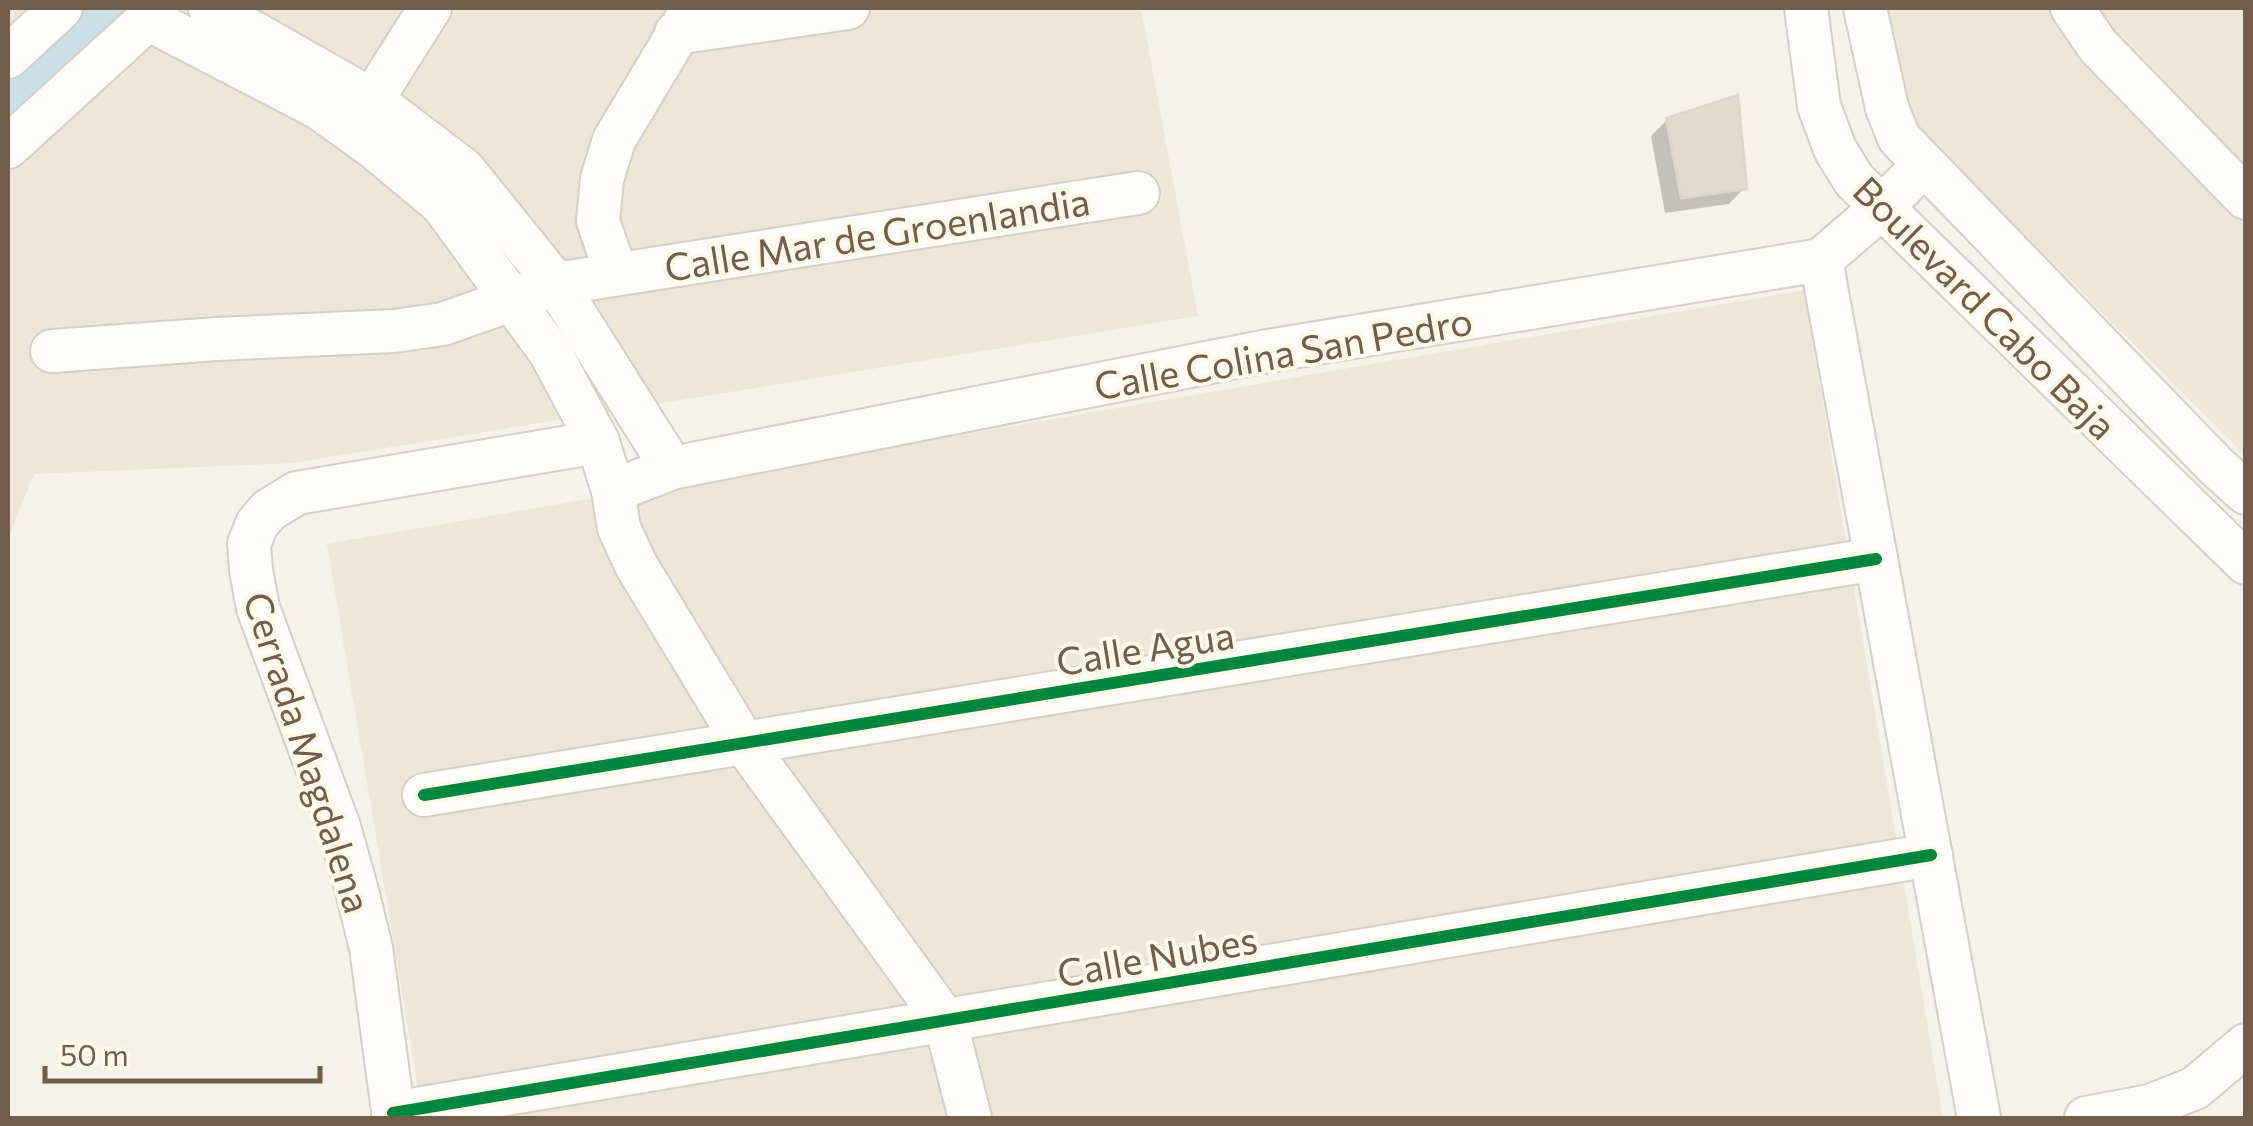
<svg xmlns="http://www.w3.org/2000/svg" width="2253" height="1126" font-family="Commissioner,sans-serif">
<rect width="100%" height="100%" fill="#f5f2e9"/>
<g fill="#eee6d6">
<path d="M8,8H1141L1198,316L293,463L34,474L8,538Z"/>
<path d="M1881,8H2245V455L1899,110Z"/>
<path d="M1804,290L1943,1118H423L327,544Z"/>
</g>
<path fill="#0003" d="M1667,120L1744,188L1729,204L1665,213L1651,136Z"/>
<g fill="none" stroke-linecap="round" stroke-linejoin="round">
<path stroke="#cae0e6" stroke-width="38" d="M8,94L105,8"/>
</g>
<path fill="#e2dbd0" stroke="#ded6cb" stroke-width="2.5" d="M1738,95L1747,189L1681,198L1666,118Z"/>
<g fill="none" stroke-linecap="round" stroke-linejoin="round">
<g stroke="#d4cfc7" stroke-width="46">
<g id="minor">
<path d="M210,8L372,100L463,169L556,284L672,468"/>
<path d="M1806,8L1819,106L1835,149L1854,180L2246,563"/>
<path d="M1865,8L1887,108L1899,138L2216,466L2246,493"/>
<path d="M2072,8L2098,46L2246,198"/>
<path d="M148,19L319,108L376,149L442,204L550,352L598,442L613,491L619,528L636,565L744,743L945,1020L970,1118"/>
<path d="M676,33L848,8"/>
<path d="M8,57L61,8"/>
<path d="M372,100L430,8"/>
<path d="M8,147L148,19L157,8"/>
<path d="M1821,260L1979,1118"/>
<path d="M616,273L598,221L602,179L614,140L693,8"/>
<path d="M52,351L217,339L394,331L443,324L556,284L1138,193"/>
<path d="M613,491L672,468L1262,352L1821,260L1881,208L1924,165"/>
<path d="M424,795L1876,559"/>
<path d="M393,1113L1931,855"/>
<path d="M394,1118L371,948L357,891L339,827L258,608L251,570L249,544L257,524L269,510L297,493L598,442"/>
<path d="M2086,1118L2150,1106L2195,1088L2246,1045"/>
</g>
</g>
<use href="#minor" stroke="#fefdfc" stroke-width="42"/>
<g stroke="#fef8e9" stroke-width="19">
<g id="cycleway">
<path d="M424,795L1876,559"/>
<path d="M393,1113L1931,855"/>
</g>
</g>
<use href="#cycleway" stroke="#00873e" stroke-width="12"/>
</g>
<g text-anchor="middle" dominant-baseline="central" stroke-width="8" stroke-linejoin="round" paint-order="stroke">
<g font-size="38" fill="#725d4a" stroke="#fef8e9">
<text transform="translate(877 233) rotate(-9)">Calle Mar de Groenlandia</text>
<text transform="translate(1986 307) rotate(45)">Boulevard Cabo Baja</text>
<text transform="translate(1283 352) rotate(-10)">Calle Colina San Pedro</text>
<text transform="translate(1145 647) rotate(-9)">Calle Agua</text>
<text transform="translate(309 752) rotate(72)">Cerrada Magdalena</text>
<text transform="translate(1157 955) rotate(-10)">Calle Nubes</text>
</g>
</g>
<rect width="2253" height="1126" fill="none" stroke="#725d4a" stroke-width="20"/>
<path d="M45 1066v15h275v-15" fill="none" stroke="#725d4a" stroke-width="5"/>
<text x="60" y="1066" font-size="30" fill="#725d4a" stroke="#fef8e9" stroke-width="8" paint-order="stroke">50 m</text>
</svg>
